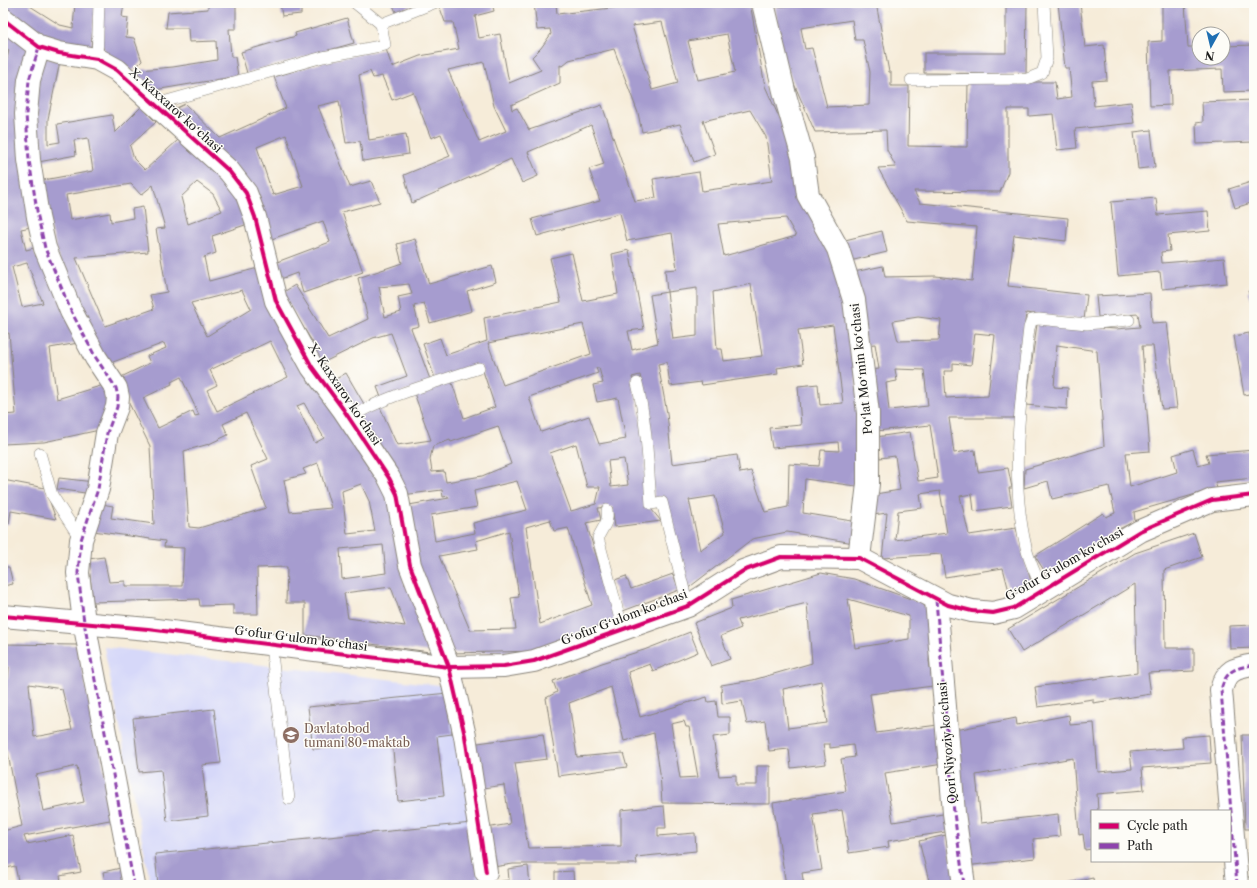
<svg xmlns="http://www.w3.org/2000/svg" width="1257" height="888" font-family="'Libre Caslon Text',serif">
<rect width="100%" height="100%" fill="#fdfcf7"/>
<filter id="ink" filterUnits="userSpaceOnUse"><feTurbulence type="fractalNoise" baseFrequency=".025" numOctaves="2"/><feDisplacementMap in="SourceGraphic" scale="8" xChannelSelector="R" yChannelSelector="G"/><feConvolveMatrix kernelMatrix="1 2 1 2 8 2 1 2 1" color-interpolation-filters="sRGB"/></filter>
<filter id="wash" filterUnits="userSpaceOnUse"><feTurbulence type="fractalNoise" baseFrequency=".012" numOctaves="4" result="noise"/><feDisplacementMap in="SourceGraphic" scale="16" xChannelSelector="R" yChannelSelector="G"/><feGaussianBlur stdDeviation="0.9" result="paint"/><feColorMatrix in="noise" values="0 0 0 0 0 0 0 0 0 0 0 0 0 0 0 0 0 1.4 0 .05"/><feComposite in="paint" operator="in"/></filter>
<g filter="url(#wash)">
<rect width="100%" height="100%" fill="#f6ecd9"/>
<path fill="#d6d8f9" d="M104,647L448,686L471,784L482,883L457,885H151Z"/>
<g id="blocks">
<g fill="#a69ccf" fill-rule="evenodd">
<path d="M3,3H31L30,6L60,25L73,28L75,3H95L91,49L47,42L3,7Z"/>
<path d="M103,3H124L122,17L128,18L126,37L134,38L142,61L132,71L105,52L102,45Z"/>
<path d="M208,3H236V29H229L231,57H235L238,76L155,90L138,74L139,70L173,67L217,60L216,41L189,42L188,28H166L168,12L208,9Z"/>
<path d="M280,3H301V14L282,16Z"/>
<path d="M392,3H418L396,12Z"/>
<path d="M444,3H492L494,11L475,16L479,38L500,34L509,83L541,70L532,57L541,48L551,34L550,29L537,30L534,3H556L557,14L630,6V3H750L765,86L786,133L799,195L821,228L851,301L863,487L805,479L803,513L858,522L854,543L787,532L752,539L687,589L664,497L654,498L647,410L640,375L632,377L644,435L647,504L661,521L615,527L612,507L598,508L601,520L586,523L618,625L542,651L450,653L414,561L409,505L449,498L448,496L443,497L442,490L402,495L356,417L380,407L397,445L431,440L414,393L451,380L464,418L495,407L481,365L436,381L423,344L440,338L446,355L487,341L484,318L561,302L550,258L572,253L583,301L618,294L612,254L629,250L644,329L628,331L632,350L658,343L650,295L667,292L665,270L677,269L672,233L627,241L620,213L537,236L532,219L600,201L589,169L604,164L591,125L528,152L538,176L522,183L511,159L412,203L404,175L450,156L441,134L431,138L413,92L392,100L382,76L373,78L370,71L359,75L369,140L406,134L409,154L363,161L360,141L346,143L339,101L318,106L350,187L371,181L380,202L342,212L363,272L303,293L297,273L275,281L269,265L330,242L323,221L266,241L218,155L168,112L185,104L220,138L286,108L274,77L331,60L386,49L392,67L420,56L459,49L453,22H445L439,5ZM662,22L678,83L652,90L632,26ZM727,34L735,72L698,80L688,41ZM614,49L638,113L642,132L680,124L694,162L715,154L703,121L750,110L766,137L772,181L702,191L699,172L653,179L656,198L635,201L602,105L529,130L517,108L512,110L511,105L560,83V65L562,66L569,60ZM484,62L494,106L506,131L479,142L448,70ZM286,135L303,186L273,195L257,147ZM786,218L796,236L724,256L718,224ZM751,284L762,356L724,361L722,349H717L713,292ZM697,288V336L673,339L667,292ZM583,324L591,354L503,385L488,343ZM833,325L843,403L820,405L818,384L798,386L801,425L769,428L772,448L838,442L839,451L821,450L819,466L789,464L788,507L765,512L751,471L740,473L737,455L672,464L667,413L658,364L667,362L670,386L701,382L702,385L778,374L777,368L803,364L798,330ZM596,368H599L603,383L593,385L597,402L618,398L626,439L599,444L589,416L541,432L529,397L598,373ZM498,426L511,464L482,476L446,482L444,471L432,472L430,459L433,446L450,440L451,442ZM576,444L587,487H600L596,504L571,511L550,453ZM624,459L628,485L611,487L608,461ZM517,481L527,510L473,523L475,533L435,541L431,515L477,507L474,491ZM715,496L725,533L700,550L689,500ZM550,520L554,531L568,528L592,605L540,624L526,527ZM509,531L519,597L511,598L516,629L470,630L439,556L478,549L476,541Z"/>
<path d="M815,3H876L889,72H891V86H909L908,146L967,147L968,82H1055L1057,99L1072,97L1069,68H1065L1058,3H1080L1085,47L1104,45L1107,80L1092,81L1094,106L1131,102L1134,123L1075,129L1077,148L1057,150L1053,114L1029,116V109H1008V172L1000,192L914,191L920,203L1068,218L1066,241L1014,235L1008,286L1087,295L1084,320L1026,313L1014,418H949L954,453L975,450L978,472L1008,468L1012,488H1009L1012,506L974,511L972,494L960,496L969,535L1016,528L1032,585L1009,591L1003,568L945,577L941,554L882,558L887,513L873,515L869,495L900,490L895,456L880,458L876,437L910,432L918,481L938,478L930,425L877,431L871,370L879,369L875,344L866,345L849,273L883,266L885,277L936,276L972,281L977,227L907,221L878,168L896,167L887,150L886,130L815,132L782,56L775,7ZM852,20L855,40H863L870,72L869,105L827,107L812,48L805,49L801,28ZM918,317L941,320L939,340L898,341L893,321ZM975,333L995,335L988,396L946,398L944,371H953V363L971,365ZM895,369L924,370L928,406L889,410L886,383L897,381ZM940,491L947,533L895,540L898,511L922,508L920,494Z"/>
<path d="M1006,3H1027L1026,74L924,73V53H1006Z"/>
<path d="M1162,3H1185L1188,47H1199V58H1223V46L1254,45V91L1223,92L1222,69L1170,71L1171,105L1150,106L1148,42L1162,41Z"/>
<path d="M347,18L354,43L247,73L241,52L296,36L295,33Z"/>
<path d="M3,27L34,53L36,226L21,229L26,250L34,248L36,257L46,256L84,342L50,348L57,399L107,384L110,401L104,429L44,442L3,444V415L16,414L9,333L3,334V176H5L3,166V67H5L9,50L3,47ZM27,263L43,303L22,307L12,267Z"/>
<path d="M39,56L60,61L48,119V144L60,142L57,124L112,115L115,133L141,107L156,122L130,146L134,159L145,170L178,140L189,151L219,174L239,196L248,224L212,236L216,253L204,257L209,281L258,268L390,495L405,585L411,583L437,653L305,635V603H286L287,567L257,568L258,614H233V605L200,606L199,599L93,602L88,559L104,557L109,582L125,581V586H182L184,548L164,547L165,541L93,531L96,503L113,506L111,518L154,524L150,446L117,379L150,363L147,356L166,348L164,343L105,365L71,303L38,181L93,171L88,138L74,140L76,155L33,163ZM197,182L213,194L222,211L188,224L181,197ZM131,184L141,195L153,185L165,228L156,229L167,292L150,295L154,309L105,326L76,258L148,252L143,207L132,209L133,218L111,222L110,213L70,220L66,195ZM242,290L251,309L207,336L191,303ZM270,341L288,377L217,411L207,390L217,385L210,370ZM181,377L199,415L195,416L193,411L158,428L143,398L172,384L171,382ZM304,403L324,438L315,443L297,406ZM246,413L268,459L251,466L266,508L199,528L189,527L184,451L209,444L228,435L223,424ZM318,463L331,508L290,512L284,480L306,474L303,469ZM361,484L369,501L375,531L347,534L342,491ZM383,545L386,573L342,579L340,549ZM391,587L405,626L348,618L344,593Z"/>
<path d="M1254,100V142L1197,144L1196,123L1203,122L1202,102Z"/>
<path d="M1151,130L1155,167L1138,169L1134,132Z"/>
<path d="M1254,181V202L1235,208L1229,189Z"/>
<path d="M1156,198L1158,215L1208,211L1210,231L1168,235L1170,251L1161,252L1162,263L1224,258L1227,283L1162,289L1160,272L1118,276L1111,202Z"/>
<path d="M882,231L887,252L846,262L841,241Z"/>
<path d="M415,239L429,284L492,266L496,282L467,291L472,311L430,323L424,303L414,306L419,326L411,328L431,382L382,400L377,387L407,376L391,333L373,338L320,364L311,347L315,346L282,293L295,285L328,338L368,319L358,278L402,263L397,244ZM409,284L412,294L398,297L401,312L385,317L379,287Z"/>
<path d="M1254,289V306L1248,291Z"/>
<path d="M1150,293L1152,323L1167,322L1177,408L1162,409L1153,346H1142L1150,451L1126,453L1130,487L1177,472L1173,455L1193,449L1198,466L1209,463L1206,454L1254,450V478L1215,482L1217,488L1134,512L1135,521L1115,531L1047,575L1035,556L1103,513L1106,517L1115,513L1109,486L1052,499L1048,481L1024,488L1025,469L1104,446L1097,351L1057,345L1054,387L1068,388L1067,409L1026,405L1037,324L1116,329L1140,327L1138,314L1098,317L1096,296Z"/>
<path d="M1249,333L1254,364V393L1244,395L1234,336Z"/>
<path d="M346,373L364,404L349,413L331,382Z"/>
<path d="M59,478L94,482L92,494L57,489Z"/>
<path d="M3,480L45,488L56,519L11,511L9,524H3Z"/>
<path d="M1194,533L1202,557L1164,570L1165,648H1194V671L1148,673L1151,694L1093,703V699L1038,707L1035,687L1137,673L1135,584L1022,652L1008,629L1135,553Z"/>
<path d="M3,567H9L13,584L3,586Z"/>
<path d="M821,573L854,579L922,603L932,616L929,661L933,686L870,694L876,733L938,725L943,764L885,773L893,822L949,813L952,831L888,841L889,847L849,853L842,810L813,814L822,870L802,873L804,885H786L773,803L846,791L841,759L855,757L853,745L830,748V744H823L826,764L791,768L789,749L769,751L765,721L747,724L742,701L722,704L721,685L753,680L812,663L807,603L738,620L741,628L721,636L730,659L711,666L694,623L732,608L731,600ZM848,599L909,616V639L855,648ZM821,681L827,723L788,728L783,689Z"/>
<path d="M673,574L679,590L623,611L612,581L626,576L631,589Z"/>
<path d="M1254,625V648L1230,649L1229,626Z"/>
<path d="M690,632L698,652L653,671L650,664L628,672L640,717L707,697L708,702L716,701L718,717H730V735L713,737L719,776L736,775V785H757V766H770V804L662,803L660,773L654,733L624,741L611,687L569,703L577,757L623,753L627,767L558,776L546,698L557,692L553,681L602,663L644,650ZM684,721L686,727H689L698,777L680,778L671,724Z"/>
<path d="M3,644L77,645L115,819L24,836L27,844L73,835L81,872L60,876L62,885H19L15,866L3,869V831L22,826L7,749L3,750V678H8L9,667L3,666ZM29,684L62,689L72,730L34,737ZM77,766L84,802L43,811L36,775Z"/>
<path d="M448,693L452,734L437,736L444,796L398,801L392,741L313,749L308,707Z"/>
<path d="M214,709L221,763L202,765L208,816L167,821L161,770L139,772L133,718Z"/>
<path d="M1069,715L1070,725L1094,723L1098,772L1132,769L1130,752L1183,748L1182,737L1209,735L1211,763L1142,768L1144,790L1097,794L1098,811H1092V849L1085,850L1083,834L1079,835L1073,758L976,775L981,823L1058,814L1060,836L1033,839L1035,858L965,866L951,731L1016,718L1017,725Z"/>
<path d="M543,734L547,759L515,763L528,848L621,846V810L664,806L666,828H658V836L695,833L696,851L636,857L637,864H513L493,867L486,828L510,824L504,785L477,789L471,744Z"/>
<path d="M1242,735H1254V829H1245Z"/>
<path d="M472,823L478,882L443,885H158L155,854Z"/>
<path d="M946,835L958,885H930L919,841Z"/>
<path d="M528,866L530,885H478L509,880L508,869Z"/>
<path d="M125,867L129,885H106L103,872Z"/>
<path d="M573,871L574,885H555V872Z"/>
<rect x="1246" y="877" width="8" height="8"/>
<path d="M1093,878L1094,885H1062V884Z"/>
</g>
</g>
</g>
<g filter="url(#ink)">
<use href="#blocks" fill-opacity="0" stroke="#89847a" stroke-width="1"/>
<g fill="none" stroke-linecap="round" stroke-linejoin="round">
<g stroke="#89847a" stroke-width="12">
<g id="service">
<path d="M355,3L381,24"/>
<path d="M97,59L99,3"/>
<path d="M911,80L1027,79L1042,73L1047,58L1044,3"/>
<path d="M156,104L323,57L385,45L381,24L434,3"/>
<path d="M637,383C647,423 648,463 651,504L662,502L688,606"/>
<path d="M349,418C388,394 436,383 479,368"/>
<path d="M40,453L52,495L81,540"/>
<path d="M607,510C609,524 602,527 598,538L623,630"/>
<path d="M1042,590C1037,576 1029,562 1026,547C1009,475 1021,400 1029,328L1032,320L1039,319L1087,324L1129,320"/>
<path d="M271,645L289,799"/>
</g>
</g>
<g stroke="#89847a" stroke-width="24">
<g id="minor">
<path d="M763,3L785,95L803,158L808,195L838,249L854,300L868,413V484L859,558"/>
<path d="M3,19L39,47L59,53L97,59L117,70L229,171L246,193L255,217L276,301L312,367L343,409L389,478L397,494L410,565L449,667L465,736L486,872"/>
<path d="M39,47L29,80L26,114L29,160L38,217L45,248L71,311L96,358L116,388L118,397L117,407L107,433L98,489L81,540L78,573L84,622L134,885"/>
<path d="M936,600L954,813L964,885"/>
<path d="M1237,885L1221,690C1226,670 1235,668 1254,665"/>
</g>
</g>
<g stroke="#89847a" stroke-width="24">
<path id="tertiary" d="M3,616L148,629L449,667L504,666L534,661L688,606L743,571L781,557L859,558L948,605L972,611L993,613L1014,608L1140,531L1212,500L1254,495"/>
</g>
<use href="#service" stroke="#fff" stroke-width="11"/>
<use href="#minor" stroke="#fff" stroke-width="22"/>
<use href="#tertiary" stroke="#fff" stroke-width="22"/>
<g stroke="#8e44ad" stroke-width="3" stroke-dasharray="6 3" stroke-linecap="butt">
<path d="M39,47L29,80L26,114L29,160L38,217L45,248L71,311L96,358L116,388L118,397L117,407L107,433L98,489L81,540L78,573L84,622L134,885"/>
<path d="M936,600L954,813L964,885"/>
<path d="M1237,885L1221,690C1226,670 1235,668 1254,665"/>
</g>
<g stroke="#fdfcf7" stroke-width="6">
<g id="cycleway">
<path d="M3,19L39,47L59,53L97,59L117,70L229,171L246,193L255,217L276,301L312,367L343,409L389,478L397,494L410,565L449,667L465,736L486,872"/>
<path d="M3,616L148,629L449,667L504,666L534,661L688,606L743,571L781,557L859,558L948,605L972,611L993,613L1014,608L1140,531L1212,500L1254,495"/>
</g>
</g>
<use href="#cycleway" stroke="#d6006c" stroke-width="4"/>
</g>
</g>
<defs>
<g id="school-disc" transform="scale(0.9)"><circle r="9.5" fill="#8d6e63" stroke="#fdfcf7"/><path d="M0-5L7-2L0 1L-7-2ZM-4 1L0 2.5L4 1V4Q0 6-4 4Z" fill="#fff"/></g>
</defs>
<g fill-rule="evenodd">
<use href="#school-disc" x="291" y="735"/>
</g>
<g text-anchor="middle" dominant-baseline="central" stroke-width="3" stroke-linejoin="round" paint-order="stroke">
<g font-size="12" fill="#1c1c1c" stroke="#fdfcf7">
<text transform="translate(176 110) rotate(42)">X. Kaxxarov koʻchasi</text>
<text transform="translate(861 369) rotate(-96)">Poʻlat Moʻmin koʻchasi</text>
<text transform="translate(345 394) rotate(56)">X. Kaxxarov koʻchasi</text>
<text transform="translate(1064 564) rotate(-30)">Gʻofur Gʻulom koʻchasi</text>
<text transform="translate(624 617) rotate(-21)">Gʻofur Gʻulom koʻchasi</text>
<text transform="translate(301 638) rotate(7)">Gʻofur Gʻulom koʻchasi</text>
<text transform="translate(947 743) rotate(-95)">Qori Niyoziy koʻchasi</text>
</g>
<g font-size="12" fill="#785e54" stroke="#fdfcf7" text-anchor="start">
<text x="304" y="728">Davlatobod<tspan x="304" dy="14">tumani 80-maktab</tspan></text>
</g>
</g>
<rect width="1257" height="888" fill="none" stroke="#fdfcf7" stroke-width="16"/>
<rect x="1091" y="810" width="140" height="52" fill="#fdfcf7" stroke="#a3a29f"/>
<rect x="1099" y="823" width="20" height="6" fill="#d6006c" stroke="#a3a29f"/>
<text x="1127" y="830" font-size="12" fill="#1c1c1c">Cycle path</text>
<rect x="1099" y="843" width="20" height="6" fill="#8e44ad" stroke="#a3a29f"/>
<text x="1127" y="850" font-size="12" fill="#1c1c1c">Path</text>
<g transform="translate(1211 46) rotate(188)"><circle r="19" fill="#fdfcf7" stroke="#a3a29f"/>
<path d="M0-3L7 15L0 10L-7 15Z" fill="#1f6fb2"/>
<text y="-6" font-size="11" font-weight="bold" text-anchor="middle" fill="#1c1c1c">N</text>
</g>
</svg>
